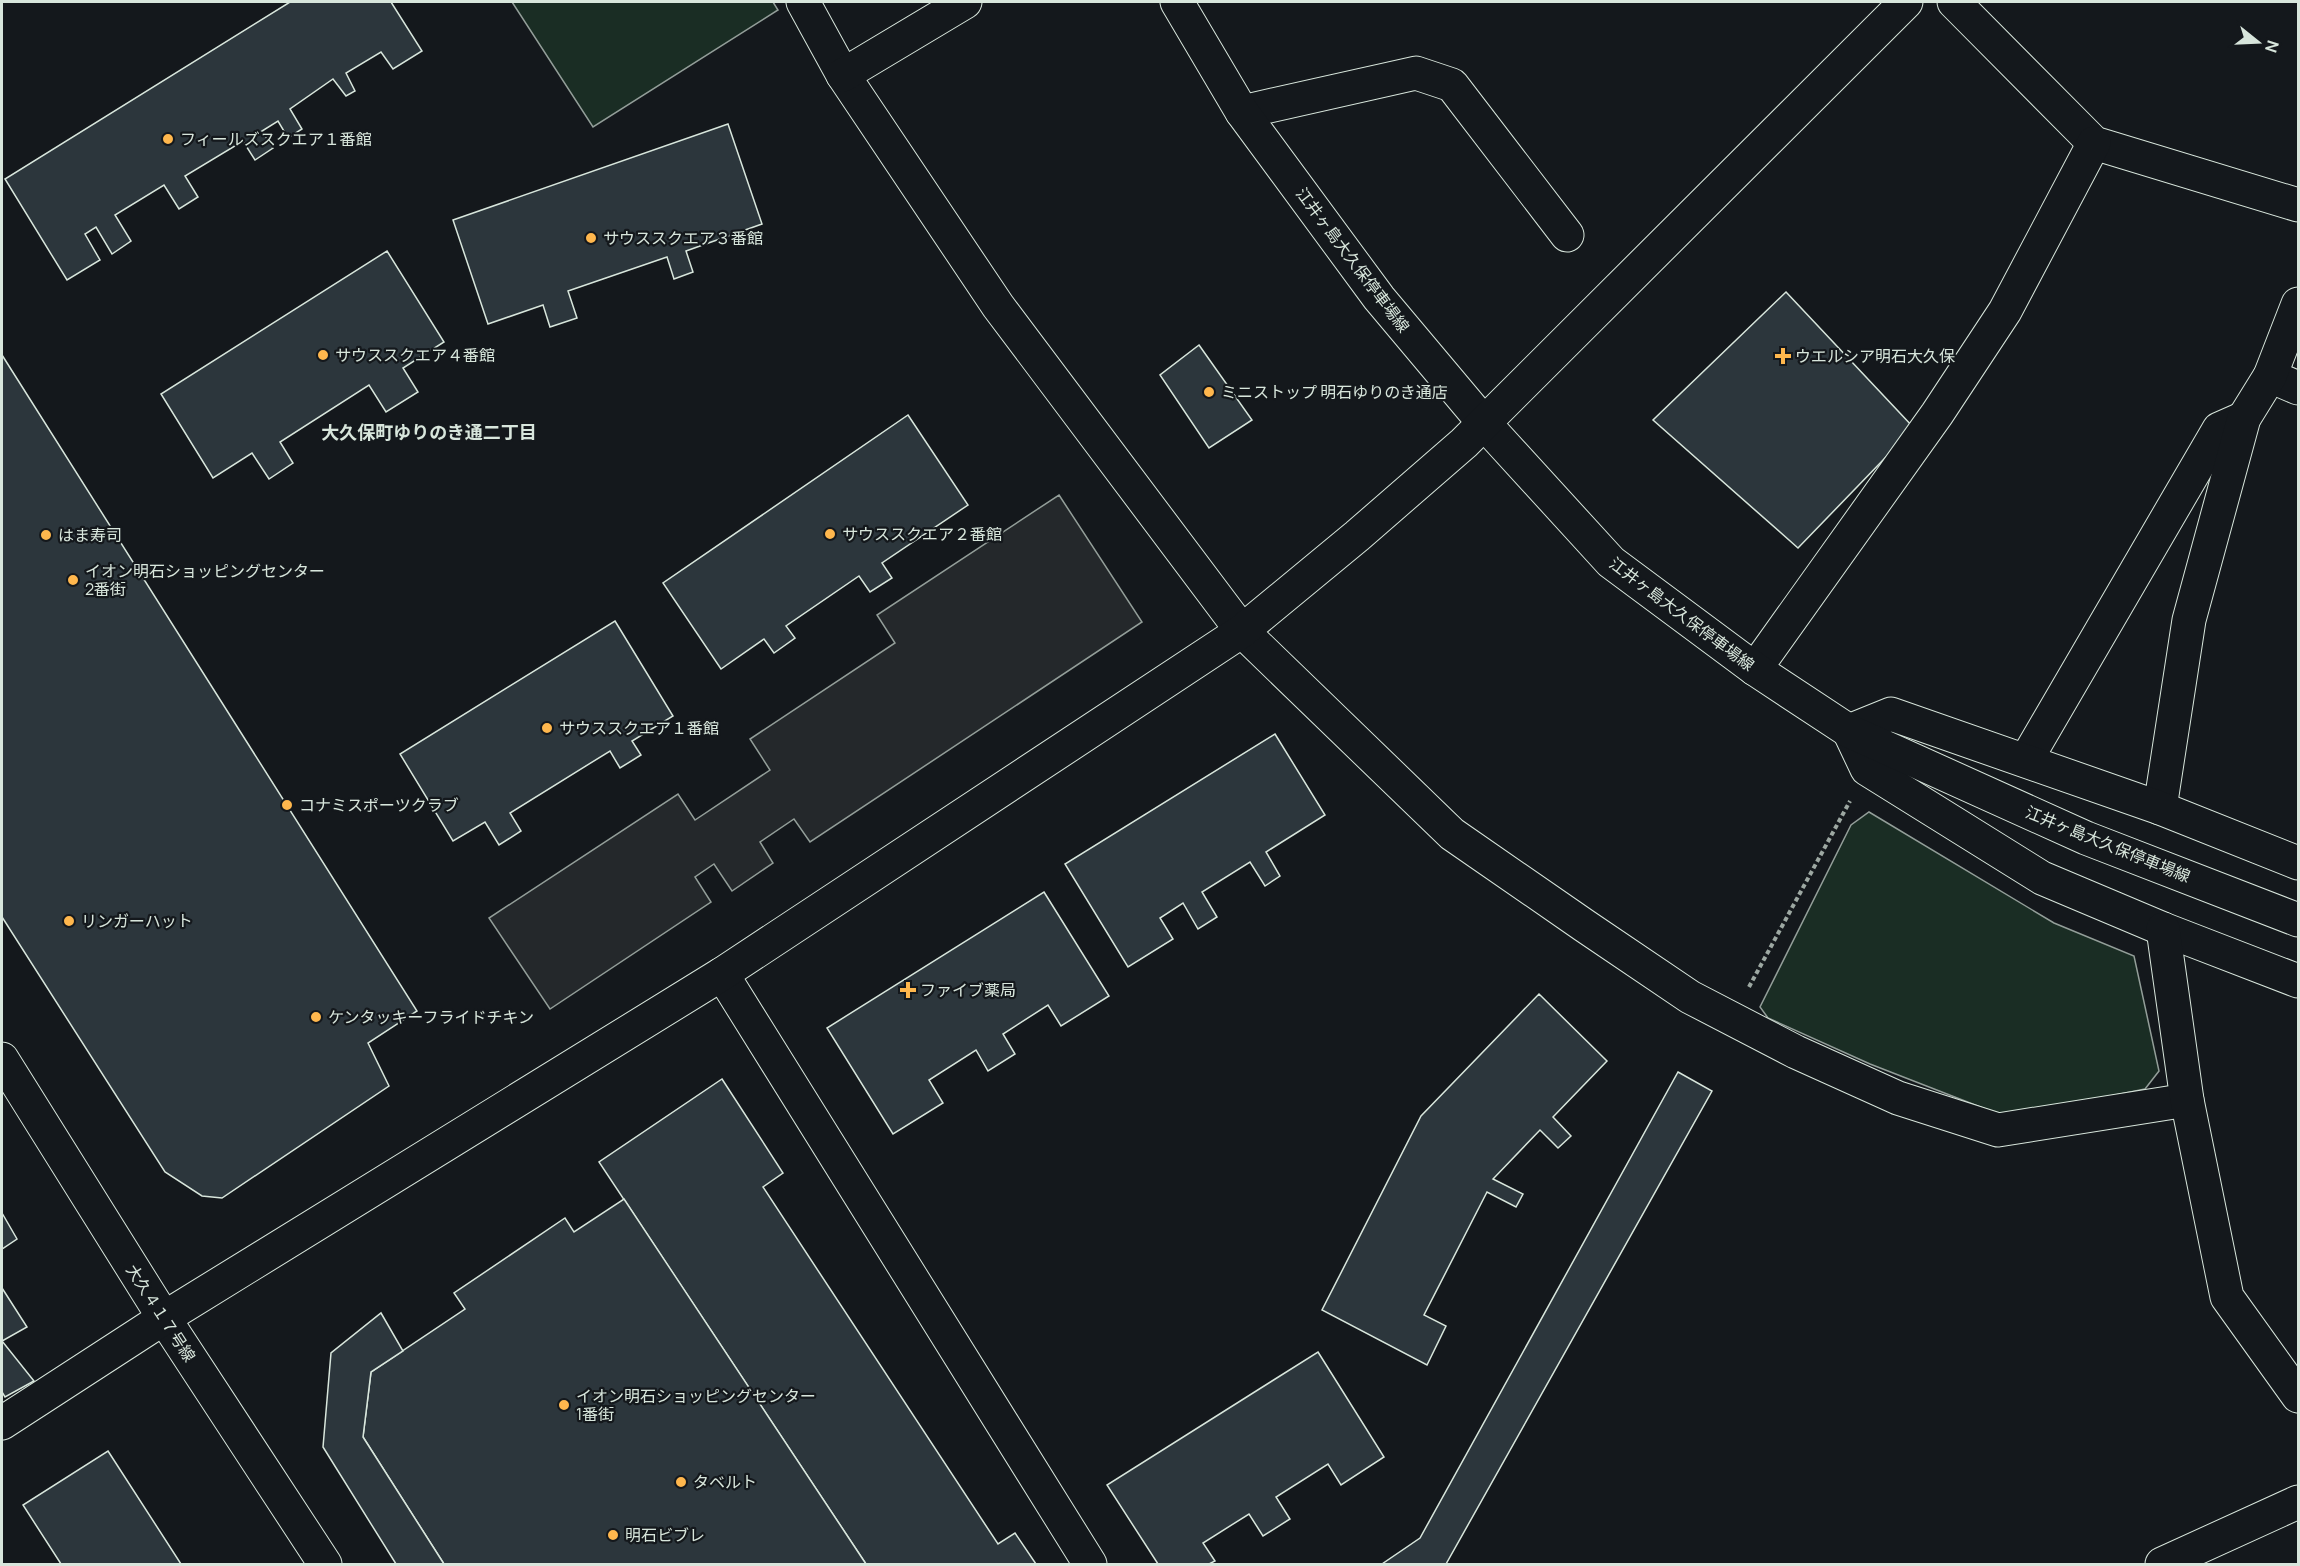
<svg xmlns="http://www.w3.org/2000/svg" width="2300" height="1566" font-family="Manrope,'Noto Sans JP',sans-serif">
<rect width="100%" height="100%" fill="#14181c"/>
<g fill="#1a2d24" stroke="#939e99" stroke-width="1.5">
<path d="M512,2H773L778,10L593,127Z"/>
<path d="M1869,812L2054,923L2134,956L2159,1071L2145,1089L2006,1117L1870,1064L1768,1018L1760,1007L1851,825Z"/>
</g>
<path fill="#24282b" stroke="#939e99" stroke-width="1.5" d="M1059,495L1142,622L810,842L794,819L760,842L773,863L732,891L714,864L695,877L711,902L550,1009L489,918L678,794L695,820L770,770L750,739L895,643L877,615Z"/>
<g fill="#2c363c" stroke="#d8e6dc" stroke-width="1.5">
<path d="M290,2H391L422,51L393,69L381,52L346,73L355,91L346,96L333,79L290,109L302,129L288,138L278,121L262,131L273,148L255,160L243,141L185,176L198,197L179,209L164,185L115,215L131,241L112,254L96,227L85,234L100,260L67,280L5,179Z"/>
<path d="M728,124L762,224L686,251L693,272L674,279L667,257L568,291L577,318L550,327L543,305L488,324L453,220Z"/>
<path d="M387,251L444,342L403,368L418,392L386,412L369,385L280,442L293,463L269,479L252,453L213,478L161,394Z"/>
<path d="M1786,292L1914,428L1798,548L1653,420Z"/>
<path d="M1199,345L1252,420L1209,448L1160,375Z"/>
<path d="M2,355L417,1011L368,1043L389,1086L222,1198L202,1196L165,1172L2,917Z"/>
<path d="M908,415L968,505L882,563L892,578L870,592L859,576L786,626L795,638L774,653L764,639L721,669L663,583Z"/>
<path d="M615,621L673,716L632,741L641,755L620,768L610,751L510,813L521,831L499,845L485,822L453,841L400,754Z"/>
<path d="M1275,734L1325,815L1266,852L1280,876L1265,886L1250,862L1202,892L1217,917L1198,929L1183,903L1160,918L1173,939L1128,967L1065,864Z"/>
<path d="M1044,892L1109,996L1061,1026L1048,1005L1003,1034L1015,1054L988,1071L976,1050L929,1080L943,1103L893,1134L827,1028Z"/>
<path d="M1539,994L1607,1061L1553,1117L1571,1136L1558,1148L1540,1130L1493,1179L1523,1194L1516,1207L1487,1192L1424,1315L1446,1326L1427,1365L1322,1310L1421,1116Z"/>
<path d="M1678,1072L1712,1091L1446,1564H1382L1420,1538Z"/>
<path d="M722,1079L783,1173L763,1187L998,1544L1015,1533L1036,1564H866L599,1162Z"/>
<path d="M624,1199L866,1564H444L363,1437L371,1372L465,1309L454,1293L565,1218L574,1232Z"/>
<path d="M2,1213L17,1239L2,1249Z"/>
<path d="M2,1288L27,1327L2,1341L34,1381L5,1397L2,1392Z"/>
<path d="M381,1313L403,1351L371,1372L363,1437L444,1564H396L323,1447L331,1353Z"/>
<path d="M1318,1352L1384,1457L1341,1485L1328,1464L1276,1497L1290,1519L1263,1536L1249,1514L1203,1543L1215,1561L1209,1564H1158L1107,1485Z"/>
<path d="M108,1451L181,1564H61L23,1505Z"/>
</g>
<g fill="none" stroke-linecap="round" stroke-linejoin="round">
<g stroke="#d8e6dc" stroke-width="35">
<g id="street">
<path d="M803,2L843,75L998,306L1242,631L1452,834L1585,926L1690,997L1796,1052L1898,1098L1998,1130L2187,1100"/>
<path d="M1954,2L2094,143L2298,205"/>
<path d="M843,75L965,2"/>
<path d="M1242,112L1416,73L1452,85L1567,235"/>
<path d="M2270,376L2298,388"/>
<path d="M1755,669L1937,414L2005,311L2094,143"/>
<path d="M2026,760L2219,429L2244,418"/>
<path d="M2160,808L2189,620L2244,418L2270,376L2298,304"/>
<path d="M2298,863L2160,808L1891,714L1849,731L1867,769L2042,878L2163,929L2298,981"/>
<path d="M2163,929L2187,1100L2227,1297L2298,1396"/>
<path d="M722,974L1090,1564"/>
<path d="M2162,1564L2298,1502"/>
</g>
</g>
<g stroke="#d8e6dc" stroke-width="35">
<g id="secondary">
<path d="M1177,2L1242,112L1379,298L1484,423L1611,562L1755,669L1849,731L2086,838L2298,920"/>
<path d="M2,1059L164,1318L325,1564"/>
<path d="M2,1423L164,1318L722,974L1242,631L1357,536L1464,443L1906,2"/>
</g>
</g>
<path stroke="#9da8a2" stroke-width="4" stroke-dasharray="4.5 3" stroke-linecap="butt" d="M1749,987L1850,801"/>
<use href="#street" stroke="#14181c" stroke-width="33"/>
<use href="#secondary" stroke="#14181c" stroke-width="33"/>
</g>
<g fill="#ffb74d" stroke="#14181c" stroke-width="2">
<circle cx="168" cy="139" r="6"/>
<circle cx="591" cy="238" r="6"/>
<circle cx="323" cy="355" r="6"/>
<path d="M1780 347h6v6h6v6h-6v6h-6v-6h-6v-6h6z"/>
<circle cx="1209" cy="392" r="6"/>
<circle cx="830" cy="534" r="6"/>
<circle cx="46" cy="535" r="6"/>
<circle cx="73" cy="580" r="6"/>
<circle cx="547" cy="728" r="6"/>
<circle cx="287" cy="805" r="6"/>
<circle cx="69" cy="921" r="6"/>
<path d="M905 981h6v6h6v6h-6v6h-6v-6h-6v-6h6z"/>
<circle cx="316" cy="1017" r="6"/>
<circle cx="564" cy="1405" r="6"/>
<circle cx="681" cy="1482" r="6"/>
<circle cx="613" cy="1535" r="6"/>
</g>
<g text-anchor="middle" dominant-baseline="central" stroke-width="4.5" stroke-linejoin="round" paint-order="stroke">
<g font-size="16" fill="#d8e6dc" stroke="#14181c" text-anchor="start">
<text x="180" y="139">フィールズスクエア１番館</text>
<text x="603" y="238">サウススクエア３番館</text>
<text x="335" y="355">サウススクエア４番館</text>
<text x="1795" y="356">ウエルシア明石大久保</text>
<text x="1221" y="392">ミニストップ 明石ゆりのき通店</text>
<text x="842" y="534">サウススクエア２番館</text>
<text x="58" y="535">はま寿司</text>
<text x="85" y="571">イオン明石ショッピングセンター<tspan x="85" dy="18">2番街</tspan></text>
<text x="559" y="728">サウススクエア１番館</text>
<text x="299" y="805">コナミスポーツクラブ</text>
<text x="81" y="921">リンガーハット</text>
<text x="920" y="990">ファイブ薬局</text>
<text x="328" y="1017">ケンタッキーフライドチキン</text>
<text x="576" y="1396">イオン明石ショッピングセンター<tspan x="576" dy="18">1番街</tspan></text>
<text x="693" y="1482">タベルト</text>
<text x="625" y="1535">明石ビブレ</text>
</g>
<g font-size="16" fill="#d8e6dc" stroke="#14181c">
<text transform="translate(1353 260) rotate(53)">江井ヶ島大久保停車場線</text>
<text transform="translate(1682 614) rotate(37)">江井ヶ島大久保停車場線</text>
<text transform="translate(2108 844) rotate(22)">江井ヶ島大久保停車場線</text>
<text transform="translate(161 1313) rotate(57)">大久４１７号線</text>
</g>
<g font-size="18" font-weight="bold" fill="#d8e6dc" stroke="#14181c">
<text x="429" y="432">大久保町ゆりのき通二丁目</text>
</g>
</g>
<rect width="2300" height="1566" fill="none" stroke="#d8e6dc" stroke-width="6"/>
<g transform="translate(2258 42) rotate(108)" stroke="#14181c" stroke-width="4.5" paint-order="stroke">
<path d="M0-4.5L10 22L0 15L-10 22Z" fill="#d8e6dc"/>
<text y="-9" font-size="16" font-weight="bold" text-anchor="middle" fill="#d8e6dc">N</text>
</g>
</svg>
